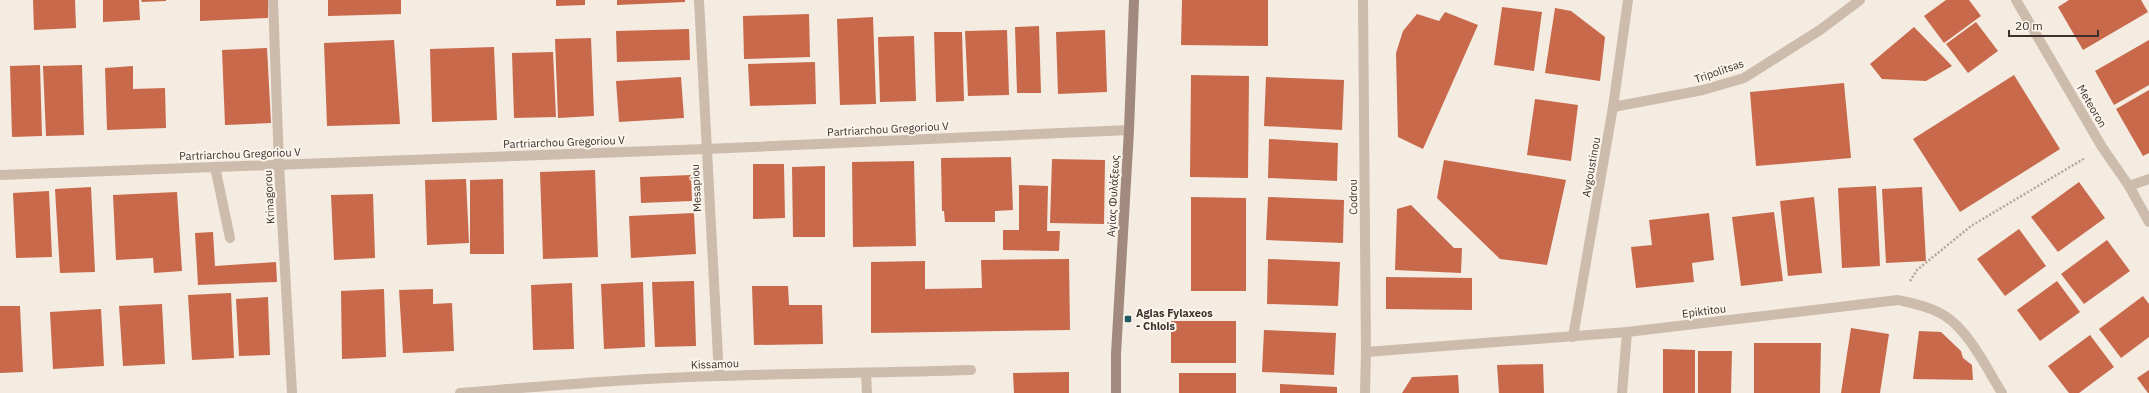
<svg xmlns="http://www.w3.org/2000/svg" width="2149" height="393" font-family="'IBM Plex Sans',sans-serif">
<rect width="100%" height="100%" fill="#f4ebe1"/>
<g fill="#c8694b">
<path d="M33,0H75L76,28L34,30Z"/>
<path d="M103,0H139L140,20L103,22Z"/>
<path d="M141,0H166V1L142,2Z"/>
<path d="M200,0H268V18L200,21Z"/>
<path d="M328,0H401V14L328,16Z"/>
<path d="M556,0H585V5L556,6Z"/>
<path d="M617,0H685V2L617,5Z"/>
<path d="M1182,0H1268V46L1181,45Z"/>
<path d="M1946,0H1969L1981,16L1944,43L1924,16Z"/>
<path d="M2069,0H2141L2148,12L2083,50L2058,7Z"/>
<path d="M1502,7L1542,12L1534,71L1494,65Z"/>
<path d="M1555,8L1571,11L1605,37L1600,81L1545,73Z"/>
<path d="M1445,12L1478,25L1423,149L1398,137L1396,53L1403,31L1417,14L1439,21Z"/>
<path d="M809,14L810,57L744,59L743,16Z"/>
<path d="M873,17L876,104L840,105L837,19Z"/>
<path d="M1976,22L1998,51L1968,73L1946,44Z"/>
<path d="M1039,26L1041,93H1017L1015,27Z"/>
<path d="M1914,27L1952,66L1926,81L1882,79L1870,64Z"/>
<path d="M689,29L690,60L617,62L616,31Z"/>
<path d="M1007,30L1009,95L968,96L965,31Z"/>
<path d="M1105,30L1107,92L1058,94L1056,32Z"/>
<path d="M934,32H962L964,101L936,102Z"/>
<path d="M914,36L916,101L880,102L878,37Z"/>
<path d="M591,38L594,116L558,118L555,39Z"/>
<path d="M394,40L400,124L327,126L324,43Z"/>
<path d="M2149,40V85L2114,105L2095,71Z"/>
<path d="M494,47L497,120L432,122L430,49Z"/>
<path d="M267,48L271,123L225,125L222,50Z"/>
<path d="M553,52L556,117L514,118L512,53Z"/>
<path d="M815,62L816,104L750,106L748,64Z"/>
<path d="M40,65L42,136L12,137L10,66Z"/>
<path d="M82,65L84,135L46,136L43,66Z"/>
<path d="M133,66V89L165,88L166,128L107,130L105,68Z"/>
<path d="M1191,75L1249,76L1248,178L1190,177Z"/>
<path d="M2014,75L2060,149L1960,212L1913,139Z"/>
<path d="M681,77L684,118L619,122L616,81Z"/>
<path d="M1266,77L1344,80L1342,130L1264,126Z"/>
<path d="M1844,83L1851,158L1756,166L1750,92Z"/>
<path d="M2149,90V153L2143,156L2116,109Z"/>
<path d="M1535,99L1578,105L1571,161L1527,155Z"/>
<path d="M1269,139L1338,143L1337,181L1268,178Z"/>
<path d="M1011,157L1013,210L995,211V222H945L944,211H942L941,158Z"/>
<path d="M1052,159L1105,160L1104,224L1050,223Z"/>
<path d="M1444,160L1566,180L1547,265L1500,259L1437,198Z"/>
<path d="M914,161L916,246L853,247L852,162Z"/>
<path d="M753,164H784L785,218L753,219Z"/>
<path d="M825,166V237H793L792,167Z"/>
<path d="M595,170L598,257L543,259L540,172Z"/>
<path d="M691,175L692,201L641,203L640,177Z"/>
<path d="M466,179L469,243L427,245L425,180Z"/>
<path d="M503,179L504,254H470V180Z"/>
<path d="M2079,182L2105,218L2058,252L2031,217Z"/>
<path d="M1019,185L1048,186L1047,231H1060L1059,251L1003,250V230H1019Z"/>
<path d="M1876,186L1880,266L1842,268L1838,188Z"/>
<path d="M91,187L95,272L60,273L55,189Z"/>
<path d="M1922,187L1926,261L1886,263L1882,189Z"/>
<path d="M49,191L52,257L16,258L13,193Z"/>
<path d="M177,192L182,271L154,273L153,258L116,260L113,195Z"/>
<path d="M373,194L375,258L334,260L331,195Z"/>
<path d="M1191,197L1246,198V291H1191Z"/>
<path d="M1268,197L1344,200L1343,243L1266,240Z"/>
<path d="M1814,197L1822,273L1788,276L1780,201Z"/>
<path d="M1411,205L1454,248H1462L1461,273L1395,270L1397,209Z"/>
<path d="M1774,212L1783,281L1741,286L1732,217Z"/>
<path d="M694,213L696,254L631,258L629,216Z"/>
<path d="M1709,213L1714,260L1692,263L1694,282L1636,288L1631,247L1652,245L1649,220Z"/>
<path d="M2019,229L2046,266L2005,296L1977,259Z"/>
<path d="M213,232L215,266L276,262L277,282L198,285L195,233Z"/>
<path d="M2107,240L2130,271L2084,304L2061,274Z"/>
<path d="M1069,259L1070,330L871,333V262L925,261V289L982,288L981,260Z"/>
<path d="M1268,259L1340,262L1338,306L1267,304Z"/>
<path d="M1386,277L1472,278V310L1386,309Z"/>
<path d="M694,281L696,346L655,347L652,282Z"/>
<path d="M2057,281L2080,312L2040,341L2017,310Z"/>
<path d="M643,282L645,347L604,349L601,284Z"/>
<path d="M572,283L574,349L533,350L531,285Z"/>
<path d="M752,286H788L789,305H822L823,344L754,345Z"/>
<path d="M384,289L386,357L342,359L341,291Z"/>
<path d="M433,289V304L452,303L454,351L403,353L399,290Z"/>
<path d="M231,293L234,358L192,360L188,295Z"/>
<path d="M2143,296L2149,304V337L2121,358L2099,329Z"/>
<path d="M268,297L270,355L239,356L236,299Z"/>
<path d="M162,304L165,364L123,366L119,306Z"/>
<path d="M0,306H20L23,372L0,373Z"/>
<path d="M101,309L104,366L53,369L50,312Z"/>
<rect x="1171" y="321" width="65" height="42"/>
<path d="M1851,328L1889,334L1880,393H1841Z"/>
<path d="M1264,330L1336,333L1334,375L1262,372Z"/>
<path d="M1919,331L1941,332L1961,351L1963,358L1972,365L1973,380L1913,379Z"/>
<path d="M2090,335L2114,367L2079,393H2069L2048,366Z"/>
<path d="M1754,343H1821L1820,393H1754Z"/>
<path d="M1663,349L1695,350V393H1663Z"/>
<path d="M1698,351H1732L1731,393H1698Z"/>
<path d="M1543,364L1544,393H1499L1497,365Z"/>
<path d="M2149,370V393H2148L2137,378Z"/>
<path d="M1069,372V393H1014L1013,373Z"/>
<rect x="1179" y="373" width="57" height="20"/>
<path d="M1458,375L1459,393H1402L1412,377Z"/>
<path d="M1280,384L1337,387V393H1280Z"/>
</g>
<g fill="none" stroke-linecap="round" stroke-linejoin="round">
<path stroke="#b9a596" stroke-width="2.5" stroke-dasharray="2 2" stroke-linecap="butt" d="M1910,281L1917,270L1971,226L2085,158"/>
<path stroke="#cdbbac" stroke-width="10" d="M215,167L230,238"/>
<g stroke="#cdbbac" stroke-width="10">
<path d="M273,0L279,165L292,393"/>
<path d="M699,0L719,376"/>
<path d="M1363,0L1366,352L1365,393"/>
<path d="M2016,0L2102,147L2129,186L2149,222"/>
<path d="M1613,107L1703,90L1744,78L1820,30L1860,0"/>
<path d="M0,175L706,149L1129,130"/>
<path d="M2129,186L2149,179"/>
<path d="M1573,337L1613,107L1628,0"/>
<path d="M1366,352L1627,332L1898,300C1914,304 1932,307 1945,316C1969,331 1987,369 2002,393"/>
<path d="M866,374L867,393"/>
<path d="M460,393C546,386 633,378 720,376C803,373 887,373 971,370"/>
<path d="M1622,393L1627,332"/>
</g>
<path stroke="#a18a7d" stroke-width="10" d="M1116,393V354L1129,130L1134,0"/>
</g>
<rect fill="#1f5a5e" stroke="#fbf5ee" stroke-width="1.5" x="1124" y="315" width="8" height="8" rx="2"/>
<g text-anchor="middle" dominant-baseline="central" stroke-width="4" stroke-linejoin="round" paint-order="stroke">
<g font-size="11" fill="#3b302b" stroke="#fbf5ee">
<text transform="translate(1719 71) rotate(-19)">Tripolitsas</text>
<text transform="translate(2092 106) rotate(60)">Meteoron</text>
<text transform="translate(888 129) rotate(-3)">Partriarchou Gregoriou V</text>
<text transform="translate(564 142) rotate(-2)">Partriarchou Gregoriou V</text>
<text transform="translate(240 154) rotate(-2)">Partriarchou Gregoriou V</text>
<text transform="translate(1591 167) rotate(-80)">Avgoustinou</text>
<text transform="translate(696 188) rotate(-93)">Mesapiou</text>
<text transform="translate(1113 196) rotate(-87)">Αγίας Φυλάξεως</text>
<text transform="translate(269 197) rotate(-93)">Krinagorou</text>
<text transform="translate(1353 197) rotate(-91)">Codrou</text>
<text transform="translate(1704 311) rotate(-7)">Epiktitou</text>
<text transform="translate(715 364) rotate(-2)">Kissamou</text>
</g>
<g font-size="11" font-weight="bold" fill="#3b302b" stroke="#fbf5ee" text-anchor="start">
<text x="1136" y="313">Agias Fylaxeos<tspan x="1136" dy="13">- Chlois</tspan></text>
</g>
</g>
<path d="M2009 30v6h89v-6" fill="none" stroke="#3b302b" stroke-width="2"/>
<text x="2015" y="30" font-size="12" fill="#3b302b" stroke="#fbf5ee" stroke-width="3" paint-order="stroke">20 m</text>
</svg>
